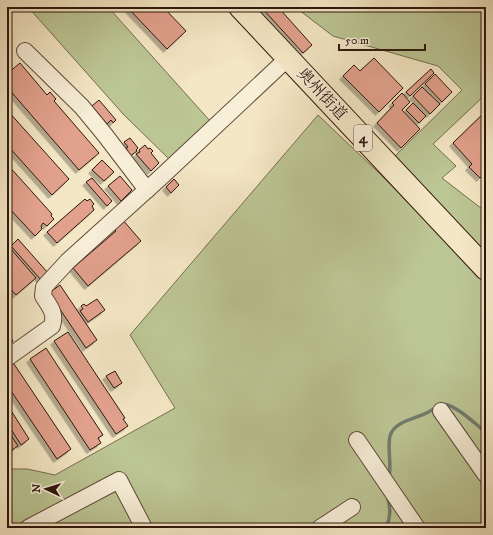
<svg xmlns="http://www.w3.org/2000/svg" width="493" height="535" font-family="'IM FELL DW Pica','Noto Serif JP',serif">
<defs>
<filter id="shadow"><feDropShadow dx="-3.5" dy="3.5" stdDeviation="0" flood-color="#0004"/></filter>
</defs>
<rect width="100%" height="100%" fill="#f4e7c5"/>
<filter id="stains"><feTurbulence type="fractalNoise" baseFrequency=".005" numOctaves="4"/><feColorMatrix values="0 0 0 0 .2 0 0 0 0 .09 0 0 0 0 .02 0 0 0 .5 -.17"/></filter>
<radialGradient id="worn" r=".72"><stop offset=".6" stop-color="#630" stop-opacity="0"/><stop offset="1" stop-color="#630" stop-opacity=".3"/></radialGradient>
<g fill="#bcc594" stroke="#756e50">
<path d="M28,7H108L211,122L169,159L124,115Z"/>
<path d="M295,7H486V94L433,144L456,166L442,178L486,212V256L395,156L462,90L438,66L333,36Z"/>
<path d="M318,115L380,174L486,282V528H7V469H27L55,475L175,408L130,335Z"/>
</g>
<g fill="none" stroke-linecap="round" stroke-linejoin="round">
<g stroke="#717d6e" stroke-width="3.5">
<path d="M441,404C454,403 473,422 483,430L486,431"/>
<path d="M389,477C392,464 387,448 390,436C395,418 424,419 436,407"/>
<path d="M386,528C391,517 391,507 387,496"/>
</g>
</g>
<g fill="#e2a18d" stroke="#2e160d" filter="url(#shadow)">
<path d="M127,7H163L186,31L167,49Z"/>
<path d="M261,7H278L312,45L303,53Z"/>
<path d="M374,58L403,88L379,112L343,76L354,65L360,71Z"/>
<path d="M20,63L47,95L50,92L56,99L54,101L99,153L79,170L7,87V74Z"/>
<path d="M431,69L434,73L410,96L406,92Z"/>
<path d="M435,74L452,92L442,102L425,84Z"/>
<path d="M422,87L440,104L430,114L413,96Z"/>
<path d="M402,93L410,102L402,110L420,129L401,148L377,123L394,105L392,103Z"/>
<path d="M99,100L116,120L113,123L111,120L107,124L92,106Z"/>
<path d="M413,103L426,116L419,123L406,110Z"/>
<path d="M7,110L69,179L52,195L7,145Z"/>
<path d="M486,111V177L484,174L480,178L469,167L472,164L453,143Z"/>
<path d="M130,138L138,148L136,150L137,151L129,157L126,153L128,151L126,148L128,147L124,142Z"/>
<path d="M145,145L148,149L150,148L153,151L151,153L159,163L151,171L136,154L140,152L139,150Z"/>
<path d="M102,160L114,172L104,181L92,170Z"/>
<path d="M7,164L52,214L51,216L54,219L47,226L43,223L41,226L42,229L35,236L7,206Z"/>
<path d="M120,176L132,190L121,201L108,186Z"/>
<path d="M92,178L112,201L107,206L86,182Z"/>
<path d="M174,179L179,185L171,193L166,187Z"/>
<path d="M85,199L87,201L90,199L94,204L92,206L94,210L57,243L47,232Z"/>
<path d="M122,219L141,241L88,286L73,268L116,231L113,228Z"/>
<path d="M18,239L48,273L41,280L11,246Z"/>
<path d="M10,248L36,278L16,295L7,285V250Z"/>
<path d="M60,285L97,340L86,348L49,293Z"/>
<path d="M97,299L105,310L88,322L80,311L83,309L81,306L84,304L86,306Z"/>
<path d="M7,332L13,341L7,345Z"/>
<path d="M68,332L125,418L123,419L128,426L116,434L54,341Z"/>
<path d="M46,348L103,435L98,438L101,443L90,450L30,359Z"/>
<path d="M12,361L71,449L57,459L7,385V365Z"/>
<path d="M115,371L122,383L114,388L106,376Z"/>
<path d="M12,412L29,439L21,445L7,423V415Z"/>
<path d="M7,429L18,446L9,452L7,449Z"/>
</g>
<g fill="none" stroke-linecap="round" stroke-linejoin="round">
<g stroke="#604a3b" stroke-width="18">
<g id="minor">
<path d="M25,51L82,107L105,135L147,190"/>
<path d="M7,358L52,326C56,313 50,307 43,296L44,287L68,261L160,178L288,58"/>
<path d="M441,411L486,475"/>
<path d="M357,440L417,528"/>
<path d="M28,528L119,480L144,528"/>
<path d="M320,528L352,507"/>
</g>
</g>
<g stroke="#2e160d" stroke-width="24">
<path id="highway" d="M240,7L486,269"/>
</g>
<use href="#minor" stroke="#f8efd9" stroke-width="16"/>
<use href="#highway" stroke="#f4e7c5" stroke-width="22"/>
</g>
<g text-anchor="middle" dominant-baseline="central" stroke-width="3" stroke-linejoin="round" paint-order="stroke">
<rect fill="#f8efd9" stroke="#6b574a" stroke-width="1" x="354" y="125" width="18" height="26" rx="3"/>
<g font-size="15" font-weight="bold" fill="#2e160d">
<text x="363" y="138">4</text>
</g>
<g font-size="16" fill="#2e160d" stroke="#f8efd9">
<text transform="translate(322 94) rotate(47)">奥州街道</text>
</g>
</g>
<rect width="493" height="535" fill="none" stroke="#f4e7c5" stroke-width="24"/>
<rect x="8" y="8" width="477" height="519" fill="none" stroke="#2e160d" stroke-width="2"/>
<rect x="12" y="12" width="469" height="511" fill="none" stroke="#2e160d"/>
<g transform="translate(46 489) rotate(274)" stroke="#f8efd9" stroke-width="3" paint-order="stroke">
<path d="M0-3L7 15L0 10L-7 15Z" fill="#2e160d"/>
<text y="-6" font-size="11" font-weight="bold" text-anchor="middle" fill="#2e160d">N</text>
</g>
<path d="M339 44v6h86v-6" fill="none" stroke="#2e160d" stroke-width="2"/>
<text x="345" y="44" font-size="12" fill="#2e160d" stroke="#f8efd9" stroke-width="3" paint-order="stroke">50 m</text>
<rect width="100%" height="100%" filter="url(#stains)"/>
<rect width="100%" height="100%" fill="url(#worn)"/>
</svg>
